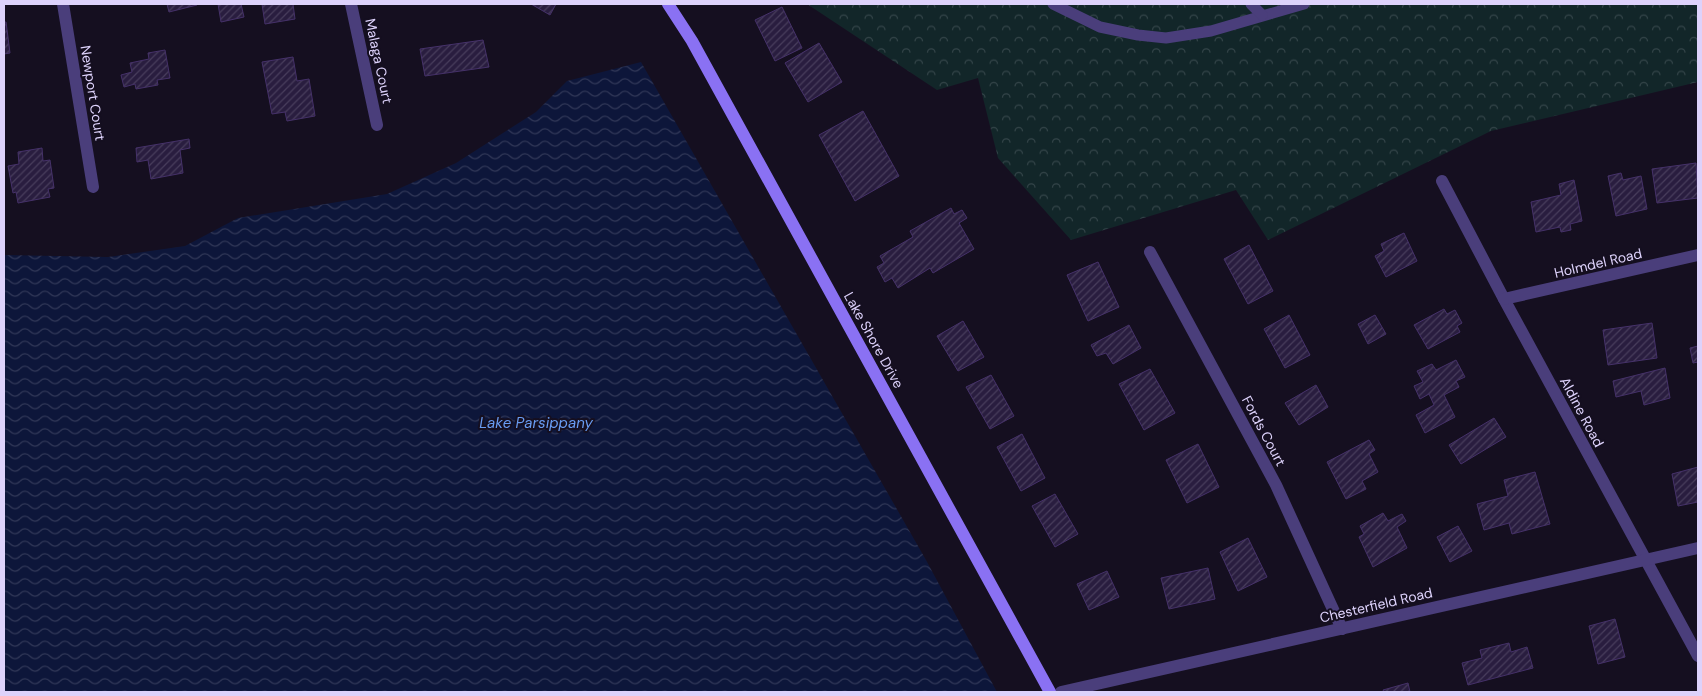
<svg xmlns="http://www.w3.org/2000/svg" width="1702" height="696" font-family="'DM Sans',sans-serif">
<defs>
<pattern id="forest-crowns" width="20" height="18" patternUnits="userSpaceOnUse" patternTransform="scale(1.25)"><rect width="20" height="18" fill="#122629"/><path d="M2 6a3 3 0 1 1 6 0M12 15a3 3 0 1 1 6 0" fill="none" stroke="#344549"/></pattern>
<pattern id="water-waves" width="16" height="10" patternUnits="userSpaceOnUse" patternTransform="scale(1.25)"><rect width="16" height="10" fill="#0d163a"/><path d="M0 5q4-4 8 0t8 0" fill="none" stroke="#303757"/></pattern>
<pattern id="building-hatch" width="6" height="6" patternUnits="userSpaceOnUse" patternTransform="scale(1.25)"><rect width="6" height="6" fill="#291d3f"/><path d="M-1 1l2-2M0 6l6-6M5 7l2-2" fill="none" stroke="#483d5c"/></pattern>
</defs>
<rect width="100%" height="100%" fill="#150f20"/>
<path fill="url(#forest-crowns)" d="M807,4H1698V82L1491,131L1268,240L1236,190L1071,240L998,158L978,78L937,90Z"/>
<path fill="url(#water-waves)" d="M641,62L926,560L997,692H4V255L108,257L185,246L238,218L387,194L456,163L536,112L567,81Z"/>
<g fill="url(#building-hatch)" stroke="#453169">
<path d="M167,4H197V5L169,12Z"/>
<path d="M218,4H241L244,17L221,22Z"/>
<path d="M262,4H293L295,19L265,24Z"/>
<path d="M531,4H556L550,15Z"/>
<path d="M782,7L802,48L775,61L755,20Z"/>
<path d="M4,22H6L10,53L4,54Z"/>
<path d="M483,40L489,67L425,76L420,49Z"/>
<path d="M819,43L842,82L808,102L785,63Z"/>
<path d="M165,50L170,78L157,80L158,85L136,89L135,84L124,87L121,75L132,72L130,63L149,59L148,53Z"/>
<path d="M293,57L297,81L309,79L315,116L287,121L285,112L272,114L262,62Z"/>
<path d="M863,111L899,176L855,201L819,135Z"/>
<path d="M189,139L190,148L180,150L183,173L151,179L148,160L137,162L136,148Z"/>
<path d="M42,148L43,161L50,160L54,188L48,189L50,197L18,203L16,192L13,193L8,166L19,164L18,152Z"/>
<path d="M1696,163L1698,198L1657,203L1652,169Z"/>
<path d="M1621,173L1623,180L1641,176L1647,209L1616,216L1608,176Z"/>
<path d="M1574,180L1582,221L1570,224L1571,230L1561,232L1560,227L1536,232L1531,202L1561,195L1559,184Z"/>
<path d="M951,208L954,214L962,210L967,218L959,223L974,249L933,273L930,268L898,288L892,278L885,282L877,267L884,263L880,256L913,237L910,231Z"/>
<path d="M1404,233L1417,261L1386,277L1375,256L1384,251L1381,244Z"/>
<path d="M1249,245L1273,291L1248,304L1224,259Z"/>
<path d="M1098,262L1119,307L1088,321L1067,275Z"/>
<path d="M1444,309L1447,314L1455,310L1462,323L1457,326L1460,332L1428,349L1414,325Z"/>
<path d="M1289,315L1310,355L1285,368L1264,329Z"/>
<path d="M1375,315L1386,334L1368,344L1358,324Z"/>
<path d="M963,321L984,357L958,371L937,336Z"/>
<path d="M1652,323L1657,358L1608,365L1603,330Z"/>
<path d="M1129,325L1141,348L1113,364L1106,353L1097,356L1091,345Z"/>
<path d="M1698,346V362L1693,363L1690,348Z"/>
<path d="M1456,360L1465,377L1456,381L1459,387L1444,395L1455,417L1425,433L1416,415L1434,405L1429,394L1420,399L1414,386L1423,382L1417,371L1432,364L1436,370Z"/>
<path d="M1665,368L1670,398L1644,405L1641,391L1616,397L1613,381Z"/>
<path d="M1150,369L1175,413L1144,430L1119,384Z"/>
<path d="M991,375L1014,416L990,429L966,387Z"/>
<path d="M1316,385L1328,407L1299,425L1285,403Z"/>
<path d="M1494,418L1506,437L1461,464L1449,445Z"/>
<path d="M1022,434L1045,478L1021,491L997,447Z"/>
<path d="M1369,440L1375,450L1369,454L1378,472L1362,481L1366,489L1346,499L1327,462Z"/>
<path d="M1198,444L1219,487L1187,503L1166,460Z"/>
<path d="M1698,467V502L1678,506L1672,474Z"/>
<path d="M1535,472L1550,524L1512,534L1509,523L1484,530L1477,504L1508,496L1504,480Z"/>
<path d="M1055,494L1078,534L1055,547L1032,506Z"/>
<path d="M1383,513L1388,521L1402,514L1406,521L1397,527L1407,548L1373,567L1359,537L1364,534L1360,526Z"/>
<path d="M1458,526L1472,551L1450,562L1437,537Z"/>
<path d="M1248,538L1267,577L1238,591L1220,552Z"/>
<path d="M1208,568L1215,599L1169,609L1161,578Z"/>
<path d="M1107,571L1119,597L1089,610L1077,584Z"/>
<path d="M1615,619L1625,657L1598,664L1589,626Z"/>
<path d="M1509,643L1511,652L1527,647L1533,668L1468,685L1462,663L1482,658L1480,650Z"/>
<path d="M1408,683L1410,692H1384L1383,690Z"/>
</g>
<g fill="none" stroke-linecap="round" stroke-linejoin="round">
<g stroke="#4a3e7b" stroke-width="11">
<path d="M1053,4L1100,27L1138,35L1166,38L1211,31L1304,4"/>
<path d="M1251,4L1262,15"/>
</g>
<g stroke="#4a3e7b" stroke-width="12">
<path d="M63,4L93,187"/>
<path d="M351,4L377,125"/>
<path d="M1442,181L1504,299L1698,656"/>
<path d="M1150,252L1276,485L1342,629"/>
<path d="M1504,299L1698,255"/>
<path d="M1061,692L1698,548"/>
</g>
<path stroke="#8a71f3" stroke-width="12" d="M668,4L692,41L1050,692"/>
</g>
<g text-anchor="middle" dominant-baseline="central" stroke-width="4" stroke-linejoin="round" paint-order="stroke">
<g font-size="14" fill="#ddd2fb" stroke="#150f20">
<text transform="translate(379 61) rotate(78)">Malaga Court</text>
<text transform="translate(93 93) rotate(81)">Newport Court</text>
<text transform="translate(1598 263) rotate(-13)">Holmdel Road</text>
<text transform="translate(874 340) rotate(61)">Lake Shore Drive</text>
<text transform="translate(1582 412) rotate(62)">Aldine Road</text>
<text transform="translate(1264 431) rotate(62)">Fords Court</text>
<text transform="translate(1376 605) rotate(-13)">Chesterfield Road</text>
</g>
<g font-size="15" font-style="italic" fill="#699cf2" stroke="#150f20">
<text x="536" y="423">Lake Parsippany</text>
</g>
</g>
<rect width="1702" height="696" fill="none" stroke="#ddd2fb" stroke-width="10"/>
</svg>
